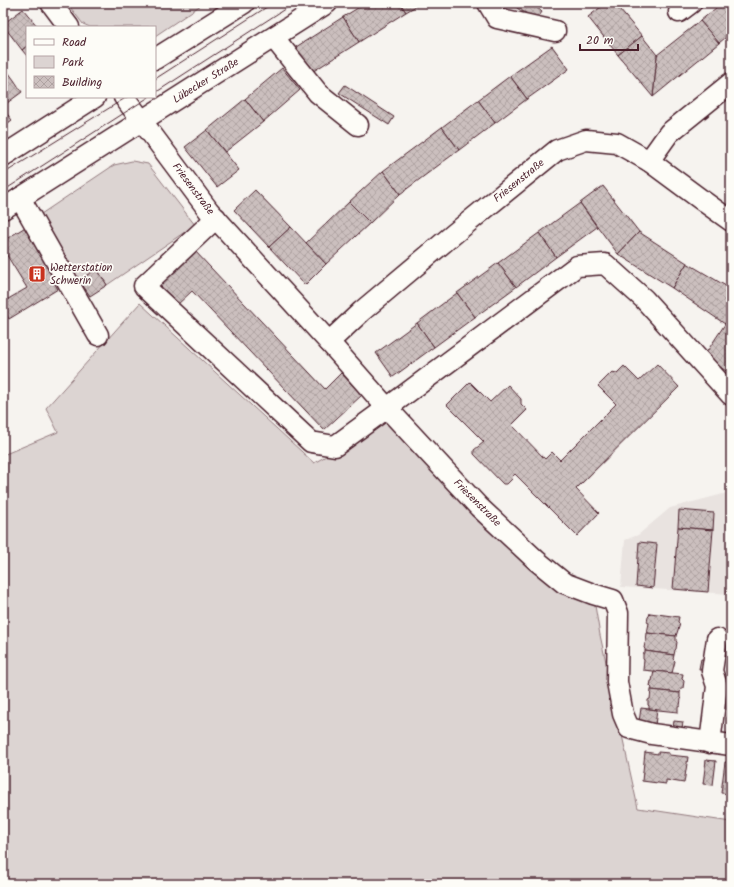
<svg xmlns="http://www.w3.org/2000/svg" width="734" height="887" font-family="Kalam,sans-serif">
<defs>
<pattern id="building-cross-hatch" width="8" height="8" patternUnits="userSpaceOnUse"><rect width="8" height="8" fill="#cbbfbe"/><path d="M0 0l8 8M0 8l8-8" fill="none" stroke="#b0a4a3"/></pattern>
</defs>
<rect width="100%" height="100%" fill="#f6f3ef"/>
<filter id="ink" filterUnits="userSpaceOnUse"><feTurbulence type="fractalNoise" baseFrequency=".025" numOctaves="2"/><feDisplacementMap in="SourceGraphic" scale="8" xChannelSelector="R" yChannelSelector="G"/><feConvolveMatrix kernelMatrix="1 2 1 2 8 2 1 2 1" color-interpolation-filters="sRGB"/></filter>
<g filter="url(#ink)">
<path fill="#e9e3e0" d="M731,483V594L621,587L625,540L638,535L670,508L727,493Z"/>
<g fill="#dcd4d2" stroke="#937a7e">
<path d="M67,3H204L155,36V27H90L83,24Z"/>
<path d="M132,161L148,164L195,225L107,285L97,269L79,280L41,214L114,165Z"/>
<path d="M140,303L314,463L385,422L479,507L593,594L600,635L638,808L731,822V884H112L105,880L98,884H3V455L58,432L46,408Z"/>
</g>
<g fill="url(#building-cross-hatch)" stroke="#4a1f2b">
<path d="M366,3H400L406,12L359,42L343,17Z"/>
<path d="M400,3H421L406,12Z"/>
<path d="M511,3H532L542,12L537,19L522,11H521Z"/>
<path d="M606,3H614L642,36L618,55L588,17Z"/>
<path d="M722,3H731V33L719,43L700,21Z"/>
<path d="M23,9L38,27H27V46L22,50L3,25V24Z"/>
<path d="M343,17L359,42L312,72L296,47Z"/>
<path d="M700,21L719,43L653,97L657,55Z"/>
<path d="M642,36L657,55L653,97L618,55Z"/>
<path d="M27,46V56L22,50Z"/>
<path d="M552,46L569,69L527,99L510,76Z"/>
<path d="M3,65L14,80L22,92L3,106Z"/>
<path d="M282,68L300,90L263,122L245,99Z"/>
<path d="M510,76L527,99L495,123L478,100Z"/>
<path d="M345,85L394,117L389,125L339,93Z"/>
<path d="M245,99L263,122L225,152L207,130Z"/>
<path d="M478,100L495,123L459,150L442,127Z"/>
<path d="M3,109L12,120L3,127Z"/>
<path d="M442,127L459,150L400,194L383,171Z"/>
<path d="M207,130L239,170L217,187L185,147Z"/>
<path d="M383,171L400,194L370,223L349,202Z"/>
<path d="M603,186L639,232L618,254L580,203Z"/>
<path d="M255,190L291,227L269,247L234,210Z"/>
<path d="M349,202L370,223L326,264L306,243Z"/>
<path d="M580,203L597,227L556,257L539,233Z"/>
<path d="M27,226L58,277L52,280L58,289L9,319L3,308V302L27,288L3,249V241Z"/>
<path d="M291,227L326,264L305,285L269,247Z"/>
<path d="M639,232L687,263L672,288L618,254Z"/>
<path d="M539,233L556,257L516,287L498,263Z"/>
<path d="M194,250L325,389L341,373L362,395L324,430L192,291L176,306L156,285Z"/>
<path d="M498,263L516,287L475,317L457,293Z"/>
<path d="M687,263L731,289V315L725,324L672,288Z"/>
<path d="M97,269L107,285L90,296L79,280Z"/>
<path d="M457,293L475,317L434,347L417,323Z"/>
<path d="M731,315V370L729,373L704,356Z"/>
<path d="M417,323L434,347L393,377L376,353Z"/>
<path d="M657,364L679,387L576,489L599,513L577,536L515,474L512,477L513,478L507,484H503L474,454V450L484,442L447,405L470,382L490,402L508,385L521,399V404L527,410L512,425L545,459L552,452L560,460L616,404L598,386L612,372L617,373L624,366L639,381Z"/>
<path d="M679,510L714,513L713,530L678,527Z"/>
<path d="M678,527L713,530L708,592L673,589Z"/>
<path d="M639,542L657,544L653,588L636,586Z"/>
<path d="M729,574H731V593H727Z"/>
<path d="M650,613L679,617L678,622L680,624L676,636L647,633L649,623L647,622L648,617L649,616Z"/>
<path d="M647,633L676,636V641L677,642L676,649L675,650L674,655L645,651V649L644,648L645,643L646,642Z"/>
<path d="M645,651L674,655L673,659L675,661L672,673L643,670L644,660L643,659V654L645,653Z"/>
<path d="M701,659L707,660L706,669H699Z"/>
<path d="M654,671L683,674L682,679L684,681L683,688H681L680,693L651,690L652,688L650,686L651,681H652Z"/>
<path d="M651,690L680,693V698L681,699L680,706L678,707V712L649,709V706L648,705V700L650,699Z"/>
<path d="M641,708L657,710L655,725L639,722Z"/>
<path d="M674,721L683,722L682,728L673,727Z"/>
<path d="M645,752L658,754V752L669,753V755L688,757L684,783L666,780V784L642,781Z"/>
<path d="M706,760L716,761L713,785L703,784Z"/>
<path d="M725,762H731V794L721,793Z"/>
</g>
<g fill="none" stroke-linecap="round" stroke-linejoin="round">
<g stroke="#4a1f2b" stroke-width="23">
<g id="minor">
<path d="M51,3L69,27"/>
<path d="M488,3L497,18L555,31"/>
<path d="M679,12L691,3"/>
<path d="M274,38L318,93L358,125"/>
<path d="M155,59L244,3"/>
<path d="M124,97L209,211L329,342L362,311L455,233L557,150L586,140L617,143L649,161L699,198L731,221"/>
<path d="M3,156L95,97"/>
<path d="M649,161L669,133L731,83"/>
<path d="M20,198L98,335"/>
<path d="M3,209L327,3"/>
<path d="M216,218L144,286L311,442L335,446L387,408L577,266L605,264L644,299L731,395"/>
<path d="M329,342L387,408L479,507L537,561L564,583L593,594L613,600L618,613L617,682L623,714L629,728L652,734L731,745"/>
<path d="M710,743L717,686L712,671L717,639"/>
</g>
</g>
<use href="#minor" stroke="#fdfcf7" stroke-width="20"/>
<g stroke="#4a1f2b" stroke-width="1">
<path d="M155,79L273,3"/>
<path d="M155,93L294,3"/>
<path d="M3,174L127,97"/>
<path d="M3,191L149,97"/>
</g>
</g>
</g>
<defs>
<g id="building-square" transform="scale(0.9)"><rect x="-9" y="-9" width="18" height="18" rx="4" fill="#c8321e" stroke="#fdfcf7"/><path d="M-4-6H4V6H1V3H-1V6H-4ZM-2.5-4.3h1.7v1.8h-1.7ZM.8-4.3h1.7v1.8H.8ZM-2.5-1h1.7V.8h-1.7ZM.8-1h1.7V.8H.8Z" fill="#fff"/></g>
</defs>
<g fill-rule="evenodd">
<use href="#building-square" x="37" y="274"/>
</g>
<g text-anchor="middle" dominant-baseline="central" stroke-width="3.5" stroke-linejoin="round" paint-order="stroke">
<g font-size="11" fill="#4a1f2b" stroke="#fdfcf7">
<text transform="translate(206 81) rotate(-32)">Lübecker Straße</text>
<text transform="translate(519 181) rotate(-39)">Friesenstraße</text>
<text transform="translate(193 189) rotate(53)">Friesenstraße</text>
<text transform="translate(477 503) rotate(45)">Friesenstraße</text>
</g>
<g font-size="11" fill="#4a1f2b" stroke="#fdfcf7" text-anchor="start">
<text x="50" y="268">Wetterstation<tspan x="50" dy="13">Schwerin</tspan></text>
</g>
</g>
<rect width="734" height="887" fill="none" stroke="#fdfcf7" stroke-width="16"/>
<rect x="8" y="8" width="718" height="871" fill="none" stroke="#4a1f2b" stroke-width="1.5" filter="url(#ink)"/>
<rect x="26" y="26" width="130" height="72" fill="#fdfcf7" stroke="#b5a4a5"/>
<rect x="34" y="39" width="20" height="6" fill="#fdfcf7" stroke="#b5a4a5"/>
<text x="62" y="46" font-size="12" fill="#4a1f2b">Road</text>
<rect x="34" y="56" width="20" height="12" fill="#dcd4d2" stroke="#b5a4a5"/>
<text x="62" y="66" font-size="12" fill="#4a1f2b">Park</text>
<rect x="34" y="76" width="20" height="12" fill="url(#building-cross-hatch)" stroke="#b5a4a5"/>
<text x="62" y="86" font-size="12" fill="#4a1f2b">Building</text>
<path d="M580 44v6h58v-6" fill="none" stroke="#4a1f2b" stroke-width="2"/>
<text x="586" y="44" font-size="12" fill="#4a1f2b" stroke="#fdfcf7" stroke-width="3" paint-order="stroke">20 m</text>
</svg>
